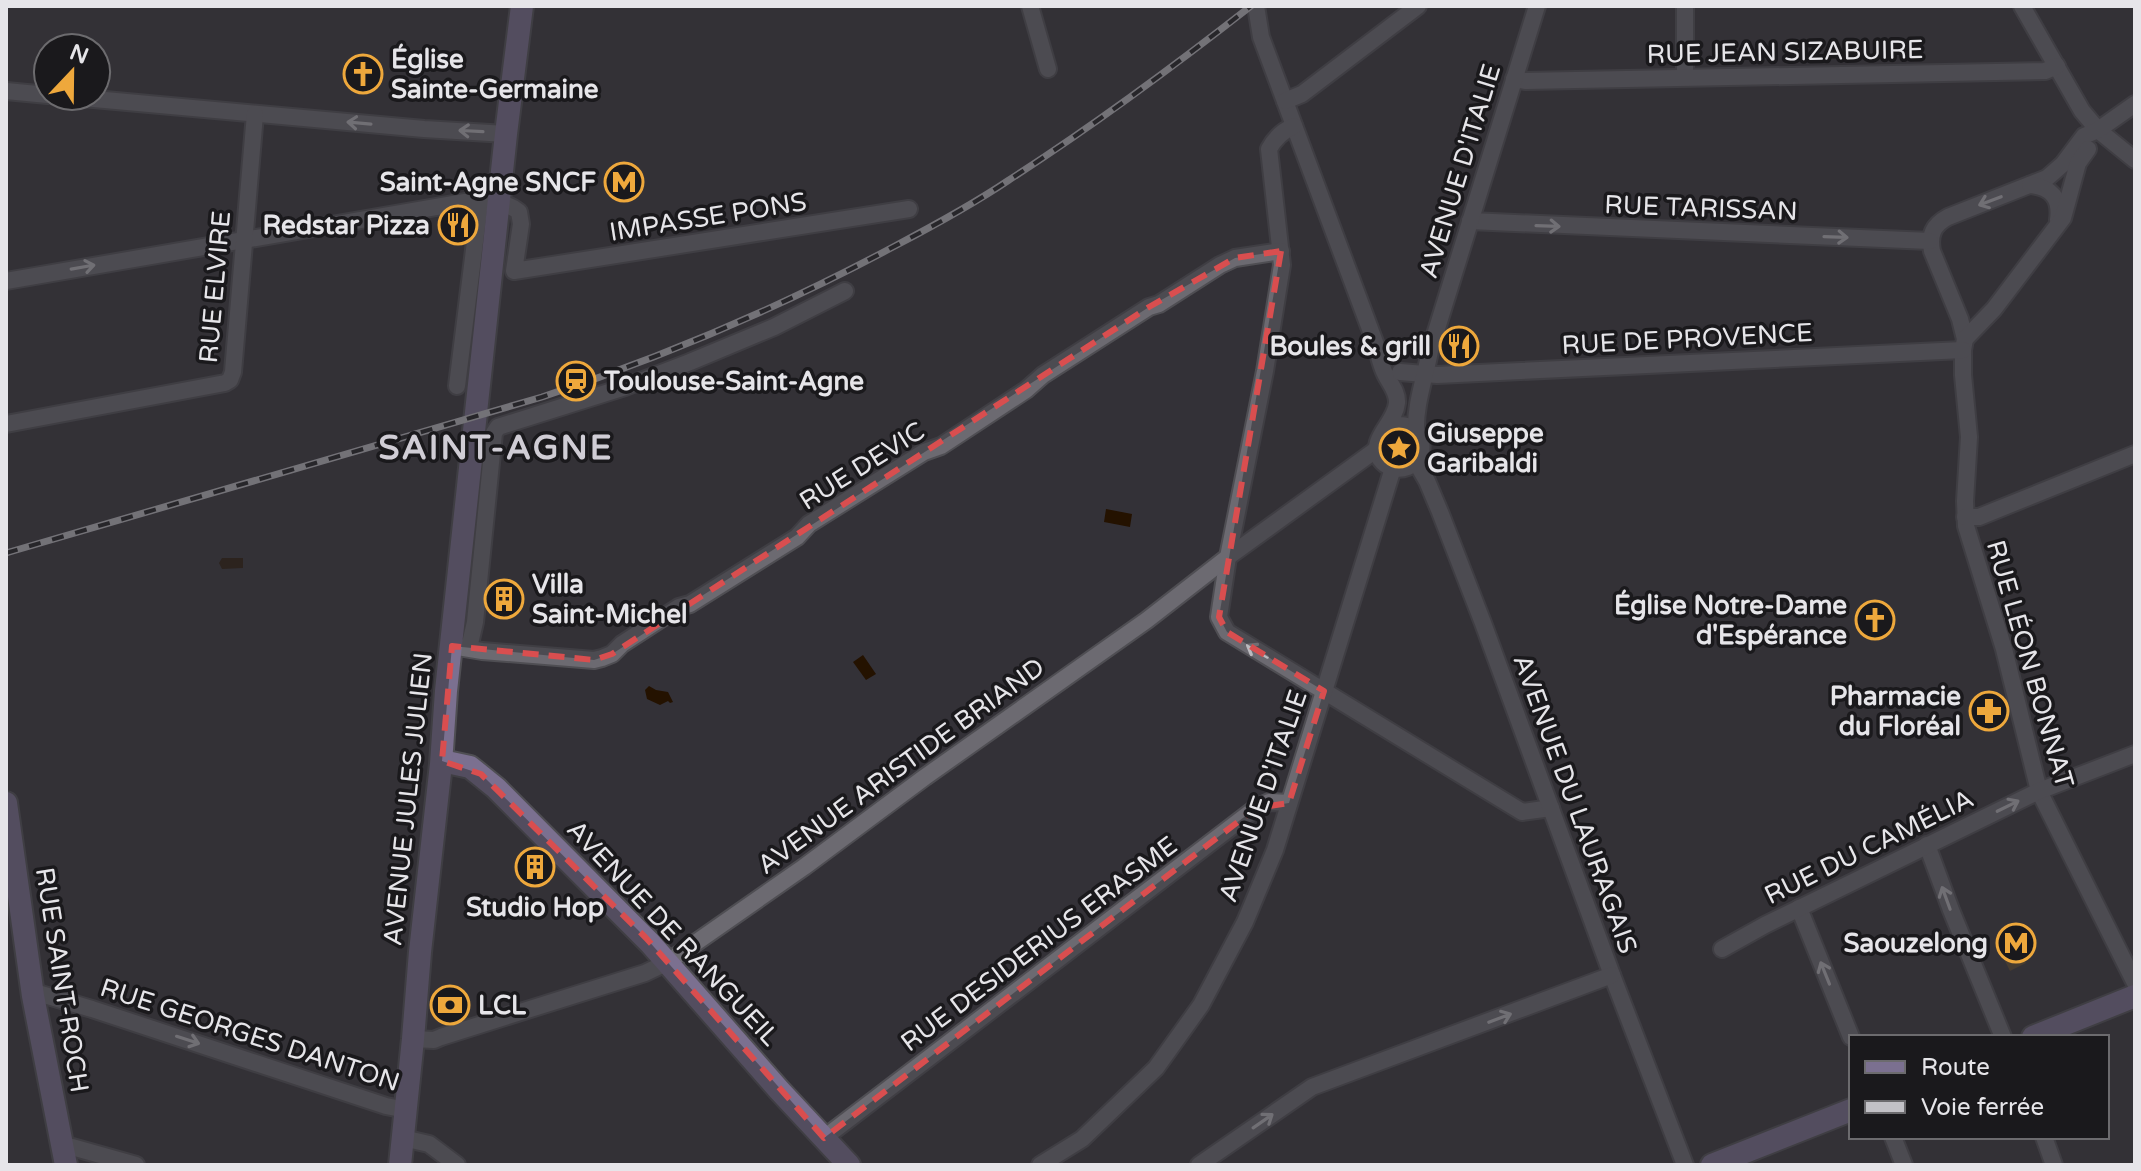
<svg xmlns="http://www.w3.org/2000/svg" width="2141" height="1171" font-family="'Varela Round',sans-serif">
<rect width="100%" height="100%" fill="#333137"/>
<g fill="#5e492c">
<circle cx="1399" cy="448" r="11"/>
<path d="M2017,946L2026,963L2010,971L2001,953Z"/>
</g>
<g fill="#241200">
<path d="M1106,509L1132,514L1130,527L1104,522Z"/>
<path d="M222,558H243V568L222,569L219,563Z"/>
<path d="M863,655L876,674L866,680L853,662Z"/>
<path d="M649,686L656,690L668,692L673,702L670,703L668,701L660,705L647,699L645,690Z"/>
</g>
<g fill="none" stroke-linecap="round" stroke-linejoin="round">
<g stroke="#4f4e53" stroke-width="20">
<g id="street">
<path d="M1030,6L1048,69"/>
<path d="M1256,6L1261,37L1376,345C1378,353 1380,362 1383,369C1387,381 1398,390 1397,403C1395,424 1368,439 1380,459C1394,479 1426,466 1421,442C1418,425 1401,422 1387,428"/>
<path d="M1685,6V77"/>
<path d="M2022,6L2082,111L2098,130L2135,160"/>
<path d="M1514,79L1525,81L2045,71L2057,66"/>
<path d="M6,91L48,95"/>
<path d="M61,96L424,129L506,134"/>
<path d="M1285,101L1302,94L1418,6"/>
<path d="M2135,104L2098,130L2084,136L2063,164L2047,178L1948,217C1933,225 1929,235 1932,251L1960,319L1965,339L1963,350V375L1969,437L1965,501L1966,526L2004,649L2039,791L2135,983"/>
<path d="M1294,126C1282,131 1275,138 1269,149L1282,265L1265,371L1228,557L1219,617L1227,632L1522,812L1551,808"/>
<path d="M2030,185C2052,187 2061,199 2058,220"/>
<path d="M1470,221L1930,241"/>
<path d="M6,281L465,202C485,201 503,199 519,212L521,224L514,271L909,209"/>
<path d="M1965,339L1994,309L2063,218L2078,163L2088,149"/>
<path d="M1400,372L1437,375L1963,350"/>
<path d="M457,386L480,202"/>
<path d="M6,424L225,383L230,380L233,372L255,114"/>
<path d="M1416,431C1415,404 1425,378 1430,351L1537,6"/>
<path d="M1416,462L1427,481L1440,512L1483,623L1612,975L1685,1165"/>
<path d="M1965,517H1979L2135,454"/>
<path d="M452,646L482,651L594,660L602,658L612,654L622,644L679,607L690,604L797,537L809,524L924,452L941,446L1026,390L1043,375L1149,307L1159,304L1220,265L1235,258L1281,251"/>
<path d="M469,648L475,622L494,433L498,427L625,387L690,362L774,327L845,291"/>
<path d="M1927,845L1951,910L2003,1037"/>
<path d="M1799,908L1851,1037"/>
<path d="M1722,949L1765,925L2039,791L2135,754"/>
<path d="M33,996L41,994L92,1009L386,1106L406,1110"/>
<path d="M413,1039L434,1040L441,1037L645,973L668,962L804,867L925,777L1147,620L1228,557L1377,449"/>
<path d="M1893,1137L1904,1165"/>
<path d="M2044,1137L2054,1165"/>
<path d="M403,1138L429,1144L457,1165"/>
<path d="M824,1138L1256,808L1269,802L1289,803"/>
<path d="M62,1147H72L136,1165"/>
<path d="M1040,1165L1082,1139L1156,1068L1201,1005L1245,922L1275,850L1393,468"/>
<path d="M1199,1165L1312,1087L1612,975"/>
</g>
</g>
<g stroke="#4f4e53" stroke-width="26">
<g id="secondary">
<path d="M442,761L470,767L496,788L650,943L779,1090L849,1165"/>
<path d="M6,803L33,996L66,1165"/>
<path d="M2033,1037L2135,996"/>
<path d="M400,1165L413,1039L420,952L441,764L446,691L506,134L522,6"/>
<path d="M1712,1165L1851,1110"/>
</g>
</g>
<use href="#street" stroke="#6c6a71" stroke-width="16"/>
<use href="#secondary" stroke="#7b7090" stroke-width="22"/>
<g stroke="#c2c1c6" stroke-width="7">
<path id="rail" d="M6,553L542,397C663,357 781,307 893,247C933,226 972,205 1009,180C1093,126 1173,67 1251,6"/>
</g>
<use href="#rail" stroke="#1a191c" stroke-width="4" stroke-dasharray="12" stroke-linecap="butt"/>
</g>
<defs><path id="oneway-shaft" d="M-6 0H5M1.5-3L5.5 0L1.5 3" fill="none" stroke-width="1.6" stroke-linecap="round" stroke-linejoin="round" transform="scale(2)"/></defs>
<g stroke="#bbbabf">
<use href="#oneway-shaft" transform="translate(359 123) rotate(-175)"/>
<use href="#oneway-shaft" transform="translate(471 131) rotate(-177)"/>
<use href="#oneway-shaft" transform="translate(1990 201) rotate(159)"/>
<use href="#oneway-shaft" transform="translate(1548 226) rotate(2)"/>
<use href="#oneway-shaft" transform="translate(1836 237) rotate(2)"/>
<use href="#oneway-shaft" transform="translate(83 267) rotate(-10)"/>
<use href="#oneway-shaft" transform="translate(1257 651) rotate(-149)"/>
<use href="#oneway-shaft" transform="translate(2008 806) rotate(-26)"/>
<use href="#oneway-shaft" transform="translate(1946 898) rotate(-110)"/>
<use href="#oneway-shaft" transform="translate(1825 973) rotate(-112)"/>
<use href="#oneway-shaft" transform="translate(1500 1018) rotate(-21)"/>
<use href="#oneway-shaft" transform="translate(188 1040) rotate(18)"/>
<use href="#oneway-shaft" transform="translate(1263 1121) rotate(-35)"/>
</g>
<path d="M0 0H2141V1171H0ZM1281,251L1219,617L1227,632L1324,691L1289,803L1256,808L824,1138L646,938L481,774L442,761L452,646L594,660L612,654L1149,307L1235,258Z" fill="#333137" fill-opacity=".55" fill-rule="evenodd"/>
<path fill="none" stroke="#d94e4f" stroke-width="6" stroke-dasharray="16 10" stroke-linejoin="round" d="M1281,251L1219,617L1227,632L1324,691L1289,803L1256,808L824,1138L646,938L481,774L442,761L452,646L594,660L612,654L1149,307L1235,258Z"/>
<defs>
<g id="church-ring" transform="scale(2)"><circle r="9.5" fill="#1a191c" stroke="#eea83c" stroke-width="1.5"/><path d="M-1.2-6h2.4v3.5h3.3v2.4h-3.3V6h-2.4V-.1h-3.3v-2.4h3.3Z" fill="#eea83c"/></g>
<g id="metro-ring" transform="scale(2)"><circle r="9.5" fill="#1a191c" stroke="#eea83c" stroke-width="1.5"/><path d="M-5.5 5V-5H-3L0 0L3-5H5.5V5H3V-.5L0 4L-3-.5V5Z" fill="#eea83c"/></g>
<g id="restaurant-ring" transform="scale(2)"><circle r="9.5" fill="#1a191c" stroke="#eea83c" stroke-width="1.5"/><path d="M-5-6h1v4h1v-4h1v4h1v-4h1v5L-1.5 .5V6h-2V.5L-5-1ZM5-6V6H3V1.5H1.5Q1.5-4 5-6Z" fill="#eea83c"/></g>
<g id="station-ring" transform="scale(2)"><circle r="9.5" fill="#1a191c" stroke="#eea83c" stroke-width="1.5"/><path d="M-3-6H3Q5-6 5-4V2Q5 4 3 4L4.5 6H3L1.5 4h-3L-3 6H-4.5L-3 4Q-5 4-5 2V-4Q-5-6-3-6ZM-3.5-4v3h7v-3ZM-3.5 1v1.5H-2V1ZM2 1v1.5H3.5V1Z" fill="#eea83c"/></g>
<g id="sight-ring" transform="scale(2)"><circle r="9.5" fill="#1a191c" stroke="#eea83c" stroke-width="1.5"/><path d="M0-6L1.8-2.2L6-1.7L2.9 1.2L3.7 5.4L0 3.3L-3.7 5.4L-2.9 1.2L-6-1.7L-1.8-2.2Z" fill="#eea83c"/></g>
<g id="building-ring" transform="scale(2)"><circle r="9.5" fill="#1a191c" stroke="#eea83c" stroke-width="1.5"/><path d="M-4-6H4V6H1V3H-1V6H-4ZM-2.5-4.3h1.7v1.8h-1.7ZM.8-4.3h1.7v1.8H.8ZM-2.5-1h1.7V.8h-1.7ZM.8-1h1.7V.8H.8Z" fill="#eea83c"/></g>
<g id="pharmacy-ring" transform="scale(2)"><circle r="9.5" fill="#1a191c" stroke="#eea83c" stroke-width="1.5"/><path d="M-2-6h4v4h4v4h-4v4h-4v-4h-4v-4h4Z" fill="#eea83c"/></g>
<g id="bank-ring" transform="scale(2)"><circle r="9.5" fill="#1a191c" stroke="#eea83c" stroke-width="1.5"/><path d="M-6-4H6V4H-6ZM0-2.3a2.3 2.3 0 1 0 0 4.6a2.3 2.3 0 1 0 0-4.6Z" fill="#eea83c"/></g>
</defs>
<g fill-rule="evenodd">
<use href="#church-ring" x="363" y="74"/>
<use href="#metro-ring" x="624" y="182"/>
<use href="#restaurant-ring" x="458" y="225"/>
<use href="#restaurant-ring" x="1459" y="346"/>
<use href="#station-ring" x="576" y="381"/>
<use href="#sight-ring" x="1399" y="448"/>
<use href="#building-ring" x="504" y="599"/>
<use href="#church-ring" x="1875" y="620"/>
<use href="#pharmacy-ring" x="1989" y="711"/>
<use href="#building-ring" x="535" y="867"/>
<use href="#metro-ring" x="2016" y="943"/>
<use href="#bank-ring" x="450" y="1005"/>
</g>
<g text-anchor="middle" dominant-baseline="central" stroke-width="7" stroke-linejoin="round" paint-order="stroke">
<g font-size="26" fill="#e6e5e9" stroke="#1a191c">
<text transform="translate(1785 52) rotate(-1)">RUE JEAN SIZABUIRE</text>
<text transform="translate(1460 171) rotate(-73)">AVENUE D'ITALIE</text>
<text transform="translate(1701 208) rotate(2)">RUE TARISSAN</text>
<text transform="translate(708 217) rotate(-9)">IMPASSE PONS</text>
<text transform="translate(215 287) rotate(-85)">RUE ELVIRE</text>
<text transform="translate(1687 339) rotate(-3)">RUE DE PROVENCE</text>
<text transform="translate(862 466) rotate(-32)">RUE DEVIC</text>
<text transform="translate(2030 664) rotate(74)">RUE LÉON BONNAT</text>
<text transform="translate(901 766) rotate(-36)">AVENUE ARISTIDE BRIAND</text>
<text transform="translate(1263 796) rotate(-71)">AVENUE D'ITALIE</text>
<text transform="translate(408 799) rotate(-84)">AVENUE JULES JULIEN</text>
<text transform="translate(1575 804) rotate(70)">AVENUE DU LAURAGAIS</text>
<text transform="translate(1869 847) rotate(-26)">RUE DU CAMÉLIA</text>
<text transform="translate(673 933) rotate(47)">AVENUE DE RANGUEIL</text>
<text transform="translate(1039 944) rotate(-37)">RUE DESIDERIUS ERASME</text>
<text transform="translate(62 980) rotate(81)">RUE SAINT-ROCH</text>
<text transform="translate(250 1035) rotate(18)">RUE GEORGES DANTON</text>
</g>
<g font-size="26" font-weight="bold" fill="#e6e5e9" stroke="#1a191c" text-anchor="end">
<text x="391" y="59" text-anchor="start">Église<tspan x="391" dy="30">Sainte-Germaine</tspan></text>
<text x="596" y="182">Saint-Agne SNCF</text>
<text x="430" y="225">Redstar Pizza</text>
<text x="1431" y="346">Boules &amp; grill</text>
<text x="604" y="381" text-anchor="start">Toulouse-Saint-Agne</text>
<text x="1427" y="433" text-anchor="start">Giuseppe<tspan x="1427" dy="30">Garibaldi</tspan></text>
<text x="532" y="584" text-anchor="start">Villa<tspan x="532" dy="30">Saint-Michel</tspan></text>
<text x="1847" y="605">Église Notre-Dame<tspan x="1847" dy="30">d'Espérance</tspan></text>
<text x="1961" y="696">Pharmacie<tspan x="1961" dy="30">du Floréal</tspan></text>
<text x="535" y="907" text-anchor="middle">Studio Hop</text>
<text x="1988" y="943">Saouzelong</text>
<text x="478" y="1005" text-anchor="start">LCL</text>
</g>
<g font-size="34" font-weight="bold" letter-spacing="2" fill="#d0cdd5" stroke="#1a191c">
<text x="496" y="448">SAINT-AGNE</text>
</g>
</g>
<rect width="2141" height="1171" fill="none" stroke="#e6e5e9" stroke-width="16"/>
<rect x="1849" y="1035" width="260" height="104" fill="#1a191c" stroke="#6c6b6e" stroke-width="2"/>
<rect x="1865" y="1061" width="40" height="12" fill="#7b7090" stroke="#6c6b6e" stroke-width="2"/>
<text x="1921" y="1075" font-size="24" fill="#e6e5e9">Route</text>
<rect x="1865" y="1101" width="40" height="12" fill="#c2c1c6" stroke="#6c6b6e" stroke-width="2"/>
<text x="1921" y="1115" font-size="24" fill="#e6e5e9">Voie ferrée</text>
<g transform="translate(72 72) rotate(22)"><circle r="38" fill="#1a191c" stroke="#6c6b6e" stroke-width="2"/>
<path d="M0-6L14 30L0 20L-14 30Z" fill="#eea83c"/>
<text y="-12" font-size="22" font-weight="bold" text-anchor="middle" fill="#e6e5e9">N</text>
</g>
</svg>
